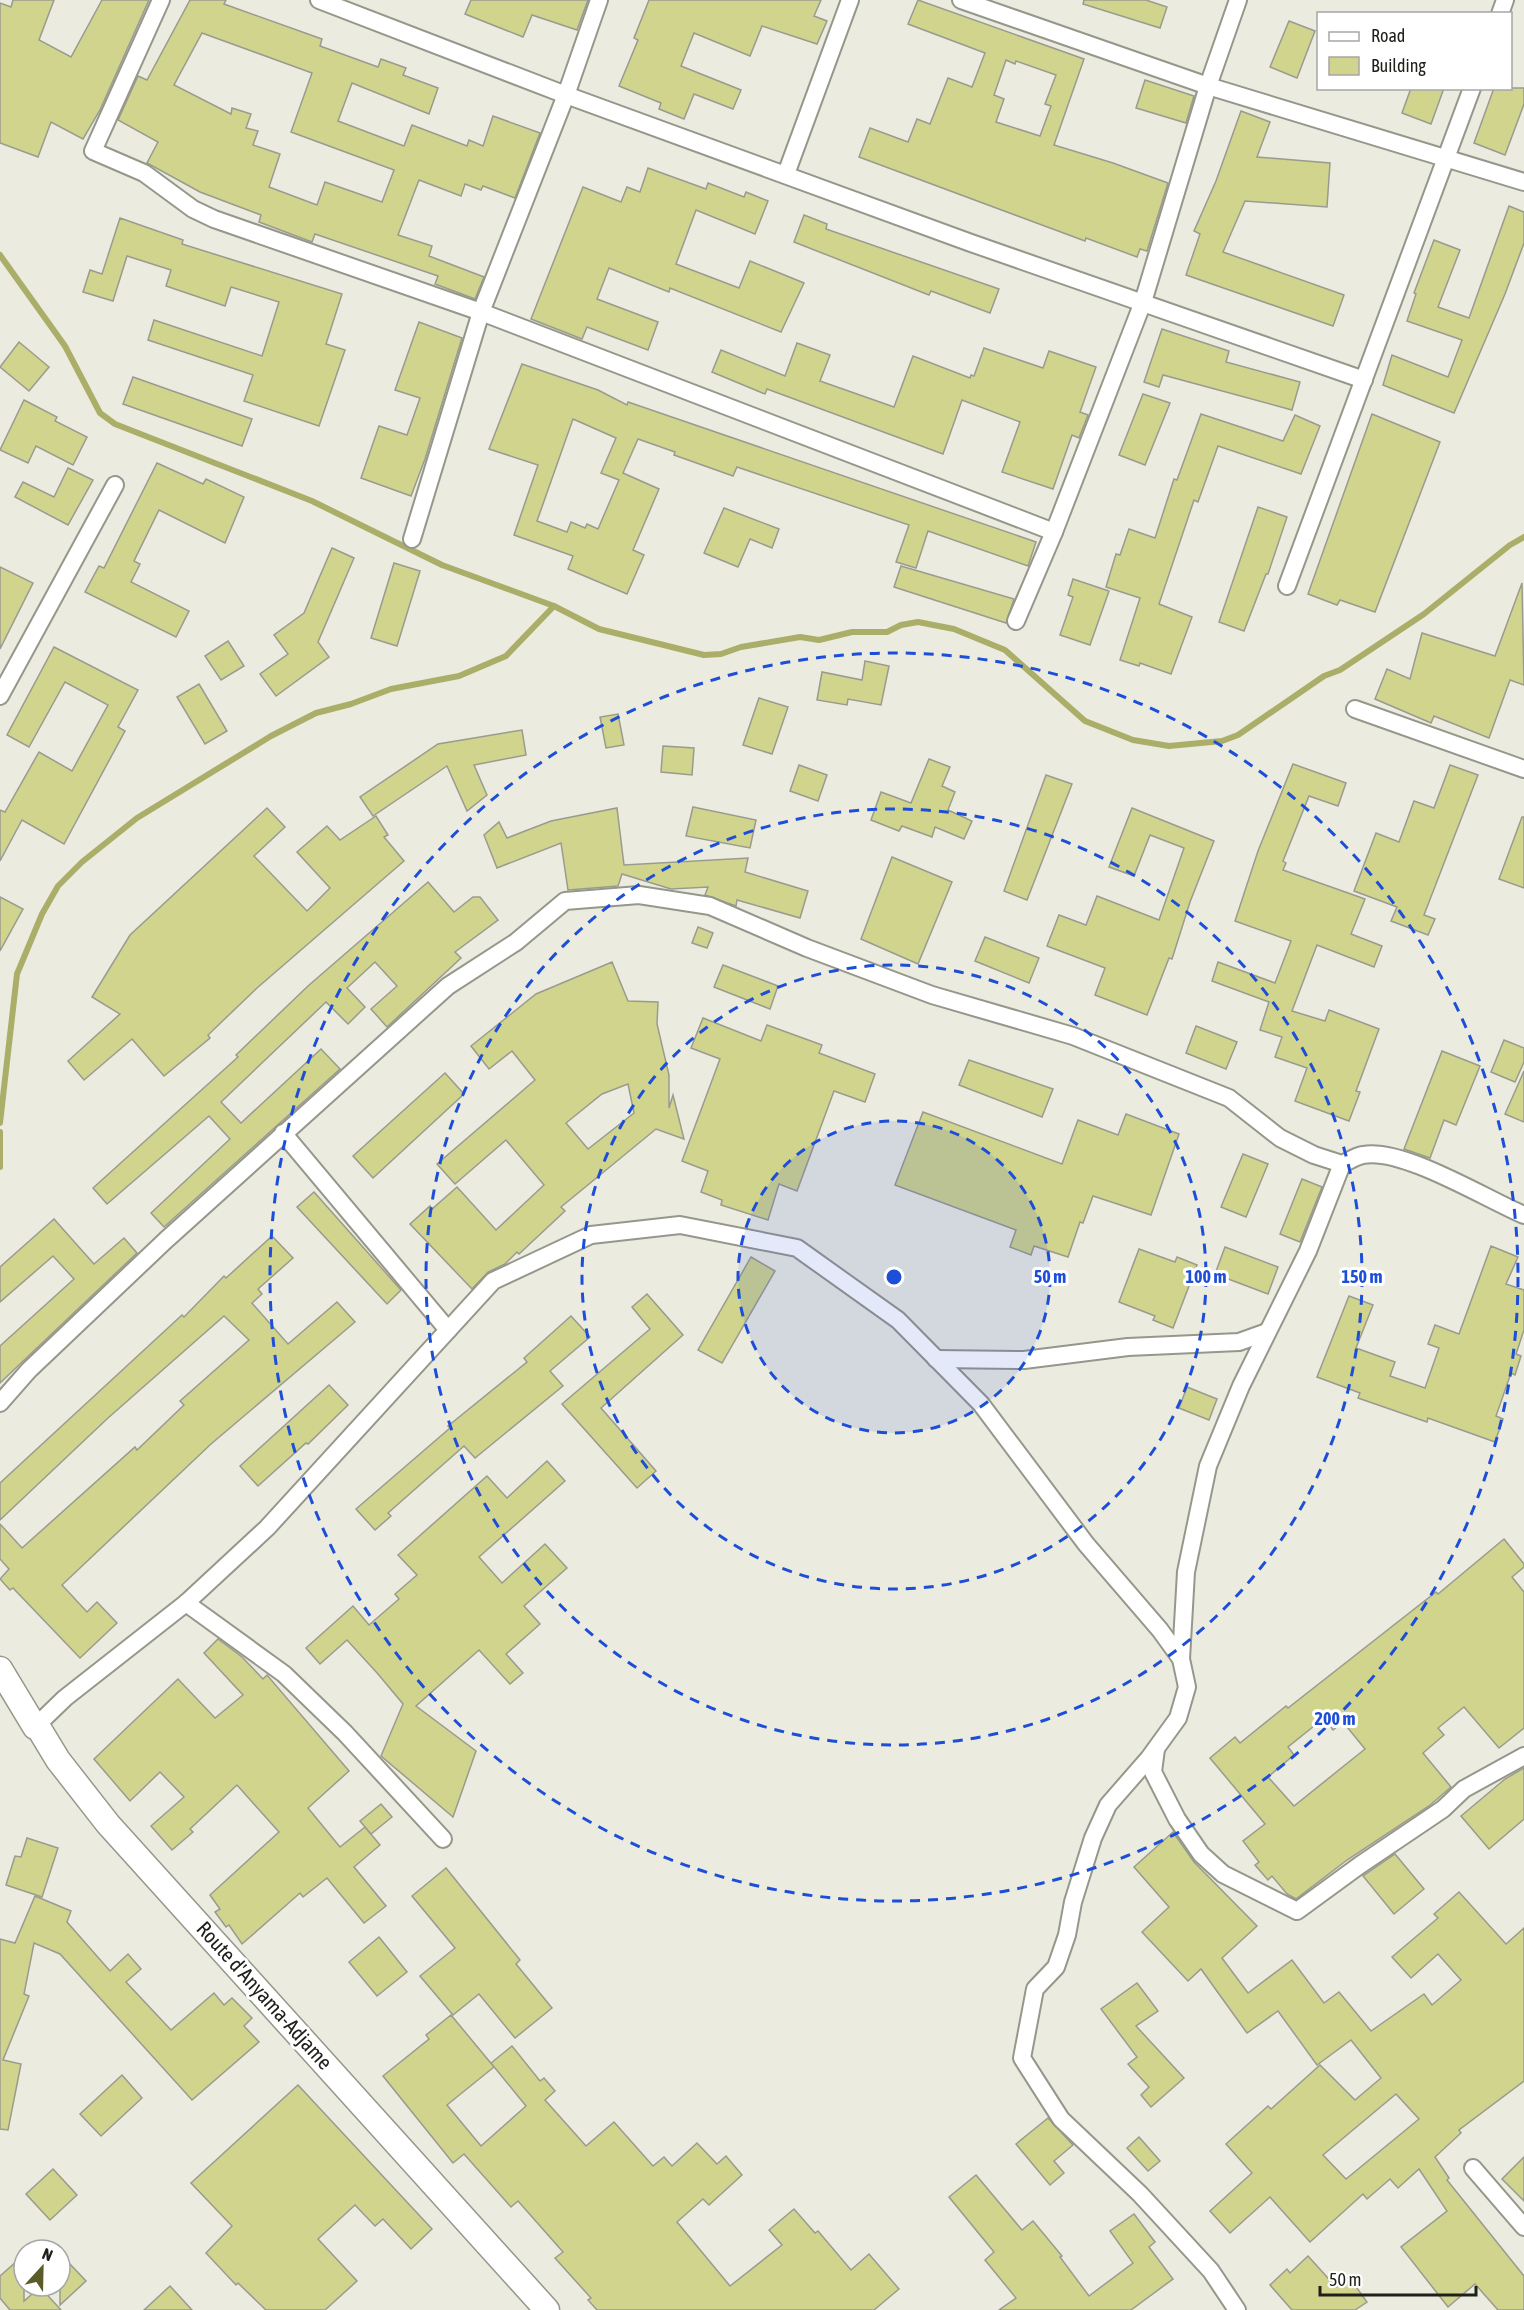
<svg xmlns="http://www.w3.org/2000/svg" width="1524" height="2310" font-family="'Asap Condensed',sans-serif">
<rect width="100%" height="100%" fill="#ebecdf"/>
<g fill="none" stroke-linecap="round" stroke-linejoin="round">
<g stroke="#abae68" stroke-width="6">
<path d="M0,255L65,346L100,413L115,424L312,501L442,565L554,606"/>
<path d="M0,1123L17,974L42,914L58,886L82,862L137,818L271,736L316,713L351,704L391,689L459,676L506,656L554,606L599,629L704,655L721,654L741,647L800,637L819,640L852,632H887L901,625L918,622L954,629L1005,650L1085,721L1133,740L1169,746L1222,741L1238,735L1324,676L1340,670L1424,614L1510,545L1524,537"/>
<path d="M0,1132V1167"/>
</g>
</g>
<g fill="#d1d48d" stroke="#9a9b8f" stroke-width="1.5" fill-rule="evenodd">
<path d="M13,0H54L39,40L71,57L102,0H149L100,110L83,139L51,122L38,157L0,143V3L11,7Z"/>
<path d="M190,0H226L224,4L322,39L320,46L378,67L381,59L406,68L403,75L438,88L429,114L352,83L338,121L404,146L412,125L467,146L469,140L483,146L493,116L540,133L515,198L483,186L481,190L465,184L461,196L419,180L398,235L432,246L429,256L484,277L475,299L435,284L438,276L315,234L312,242L259,222L261,215L200,192L147,163L158,142L118,120L138,76L147,80ZM202,33L312,73L291,132L394,170L382,202L325,182L317,205L269,187L280,154L253,145L258,131L246,128L251,114L232,108L231,114L174,85Z"/>
<path d="M471,0H588L577,30L532,15L523,37L465,14Z"/>
<path d="M649,0H821L814,16L827,21L817,44L762,26L750,56L694,33L681,66L741,90L733,109L694,94L684,119L659,109L661,103L619,86L638,40L634,38Z"/>
<path d="M918,0L1084,59L1054,145L1113,163L1168,183L1147,251L1140,249L1137,257L1086,238L1085,241L859,157L870,128L908,142L917,119L930,124L948,78L972,87L985,53L908,24ZM1006,60L1015,64L1016,61L1056,75L1045,104L1051,106L1040,136L996,122L1004,99L994,95Z"/>
<path d="M1084,0H1146L1167,7L1160,28L1083,4Z"/>
<path d="M1289,21L1315,31L1297,78L1270,67Z"/>
<path d="M1145,80L1194,96L1186,123L1136,108Z"/>
<path d="M1411,88H1444L1431,124L1402,113Z"/>
<path d="M1494,88H1524V104L1505,155L1474,143Z"/>
<path d="M1241,111L1270,122L1257,157L1330,163L1327,207L1245,201L1223,252L1344,295L1333,326L1186,275L1200,234L1194,231L1216,181Z"/>
<path d="M648,168L706,189L708,183L744,197L746,192L768,201L755,234L696,210L676,264L739,288L750,261L804,283L781,332L670,288L669,292L609,268L597,299L658,322L648,350L587,327L582,339L531,319L583,187L621,202L627,187L640,192Z"/>
<path d="M1509,206L1524,212V243L1505,294L1454,413L1383,385L1392,355L1448,377L1462,340L1407,321L1416,294L1414,293L1434,240L1460,250L1438,307L1469,318Z"/>
<path d="M804,215L827,224L826,229L999,289L990,313L931,291L929,295L794,242Z"/>
<path d="M120,218L183,240L182,244L342,294L326,344L345,350L319,426L244,401L253,375L148,340L154,320L262,356L279,302L231,287L225,306L166,286L171,270L127,256L113,301L83,292L90,270L102,274Z"/>
<path d="M419,322L462,338L425,459L411,496L361,478L379,426L407,435L420,398L395,390Z"/>
<path d="M1162,329L1229,351L1226,362L1300,382L1292,410L1163,375L1159,387L1144,382Z"/>
<path d="M19,342L49,367L29,391L0,367Z"/>
<path d="M797,343L830,355L820,381L894,407L913,356L970,378L971,375L974,376L984,348L1043,368L1049,351L1096,367L1080,412L1088,415L1079,438L1072,435L1053,489L1002,472L1020,422L962,400L943,454L767,389L765,394L712,372L721,350L785,376Z"/>
<path d="M522,364L598,390L627,405L628,402L1036,542L1028,566L928,531L916,568L896,562L909,525L737,467L733,476L674,455L675,452L638,439L623,473L659,489L633,550L644,555L627,594L568,569L573,556L514,535L538,465L489,449ZM573,419L616,438L601,473L619,480L598,529L587,524L585,528L571,522L567,532L537,521Z"/>
<path d="M133,377L252,419L242,446L123,404Z"/>
<path d="M1143,394L1170,403L1145,465L1119,455Z"/>
<path d="M24,400L57,417L55,421L87,437L73,465L36,446L28,463L0,450Z"/>
<path d="M1201,414L1283,441L1295,415L1320,426L1301,474L1218,446L1198,502L1194,500L1159,604L1192,617L1171,674L1140,663L1139,666L1120,660L1140,598L1106,587L1116,554L1120,555L1129,529L1155,538L1174,479L1177,480Z"/>
<path d="M1372,414L1440,442L1375,612L1340,600L1337,605L1308,594Z"/>
<path d="M157,463L203,484L206,479L244,497L225,543L159,510L134,561L140,564L131,582L189,611L176,637L85,592L99,566L104,568Z"/>
<path d="M68,468L93,480L68,525L15,497L23,482L54,497Z"/>
<path d="M1258,507L1287,517L1268,574H1266L1244,631L1219,622Z"/>
<path d="M724,508L779,529L772,548L750,539L738,567L704,553Z"/>
<path d="M332,548L354,558L318,642L329,657L276,696L260,674L288,654L274,635L304,613Z"/>
<path d="M394,563L420,571L397,646L371,638Z"/>
<path d="M901,566L1014,599L1006,623L894,587Z"/>
<path d="M0,567L33,583L0,649Z"/>
<path d="M1073,579L1109,591L1090,645L1060,635L1073,597L1068,595Z"/>
<path d="M1522,583L1524,685L1510,680L1489,738L1434,716L1431,723L1375,699L1387,669L1410,679L1422,633L1495,656Z"/>
<path d="M228,641L244,666L221,680L205,656Z"/>
<path d="M54,647L138,690L118,727L125,731L64,844L22,820L0,861V810L5,812L39,752L72,771L108,705L65,682L29,747L7,735Z"/>
<path d="M865,661L889,666L881,705L848,699L847,705L817,700L822,672L862,680Z"/>
<path d="M199,684L227,731L205,744L177,697Z"/>
<path d="M759,698L788,707L772,754L743,745Z"/>
<path d="M618,714L624,745L606,748L600,717Z"/>
<path d="M522,730L526,755L474,765L487,795L467,811L447,766L373,816L360,797L438,744Z"/>
<path d="M663,746L694,748L692,775L661,772Z"/>
<path d="M929,759L950,767L942,786L955,792L948,810L972,821L964,839L935,827L932,837L902,826L899,831L871,820L881,792L911,803Z"/>
<path d="M1293,764L1346,783L1338,806L1309,796L1283,861L1286,863L1283,870L1365,899L1351,934L1382,946L1374,967L1317,945L1292,1011L1325,1021L1329,1010L1379,1029L1356,1091L1360,1092L1349,1121L1295,1101L1307,1068L1275,1057L1282,1037L1260,1030L1269,1002L1212,981L1218,962L1275,983L1291,941L1235,921L1258,851Z"/>
<path d="M799,765L827,775L818,801L790,791Z"/>
<path d="M1450,765L1478,775L1424,915L1435,919L1428,935L1391,921L1397,907L1354,891L1376,833L1399,842L1414,801L1434,808Z"/>
<path d="M1046,775L1072,784L1027,900L1004,891Z"/>
<path d="M693,807L756,820L750,848L686,836Z"/>
<path d="M267,808L285,827L254,856L307,911L330,888L297,852L327,826L340,840L376,816L388,835L384,837L404,861L257,988L208,1035L210,1038L164,1076L132,1039L84,1080L68,1061L120,1014L92,997L130,935Z"/>
<path d="M617,808L624,865L748,858L745,872L808,891L800,918L737,900L736,906L705,895L708,887L671,889L622,874L618,886L568,890L561,843L497,868L484,835L499,822L507,838L551,821Z"/>
<path d="M1132,808L1214,841L1190,902L1172,959L1169,958L1147,1015L1095,995L1105,968L1047,946L1059,915L1086,925L1097,896L1159,920L1184,848L1150,835L1134,876L1109,867Z"/>
<path d="M1522,817H1524V888L1499,879Z"/>
<path d="M892,857L952,882L918,964L861,939Z"/>
<path d="M428,882L454,912L473,897H480L498,920L455,952L461,958L387,1027L371,1009L397,986L375,962L347,988L365,1007L348,1024L326,1002L221,1102L241,1123L321,1049L340,1069L164,1227L151,1213L230,1139L209,1116L107,1204L93,1188L238,1057L236,1055L308,986Z"/>
<path d="M0,897L23,909L0,951Z"/>
<path d="M698,927L713,933L707,948L692,943Z"/>
<path d="M985,937L1039,958L1029,983L975,961Z"/>
<path d="M612,962L628,1001L658,1002L657,1024L669,1075V1108L673,1095L684,1139L656,1129L561,1207L565,1211L519,1254L517,1252L505,1264L488,1272L472,1289L410,1224L430,1206L432,1209L457,1187L496,1230L544,1185L506,1140L455,1184L437,1164L535,1080L512,1051L489,1069L471,1046L536,994ZM628,1084L634,1113L588,1149L566,1123L602,1094Z"/>
<path d="M723,965L778,986L770,1009L714,987Z"/>
<path d="M703,1018L761,1041L767,1025L822,1045L819,1053L875,1074L865,1102L834,1091L797,1191L779,1184L768,1220L721,1205L722,1200L701,1192L708,1171L682,1161L720,1059L691,1048Z"/>
<path d="M1196,1026L1237,1042L1226,1069L1186,1053Z"/>
<path d="M1504,1040L1524,1048V1062L1515,1082L1491,1072Z"/>
<path d="M1442,1051L1480,1066L1456,1125L1444,1120L1430,1158L1404,1149Z"/>
<path d="M969,1060L1053,1089L1042,1117L959,1085Z"/>
<path d="M1524,1071V1122L1505,1114Z"/>
<path d="M445,1073L464,1094L373,1178L353,1156Z"/>
<path d="M923,1112L1062,1164L1078,1120L1118,1135L1126,1114L1179,1134L1151,1215L1093,1196L1083,1223L1080,1222L1068,1257L1034,1246L1031,1255L1010,1247L1016,1230L895,1185Z"/>
<path d="M1243,1154L1268,1164L1246,1217L1221,1207Z"/>
<path d="M1302,1179L1322,1187L1300,1242L1280,1234Z"/>
<path d="M314,1192L401,1290L387,1304L297,1207Z"/>
<path d="M54,1219L94,1264L124,1238L137,1253L0,1383V1346L74,1279L53,1256L0,1302V1267Z"/>
<path d="M272,1236L293,1258L258,1289L262,1294L252,1303L288,1344L337,1302L355,1322L211,1444L62,1585L87,1612L97,1602L117,1623L80,1658L13,1588L10,1590L0,1579L9,1569L0,1559V1524L22,1548L135,1447L137,1450L184,1405L180,1401L249,1340L224,1316L108,1418L0,1520V1483L182,1315L184,1317L224,1276L226,1278Z"/>
<path d="M1491,1246L1518,1257L1506,1284L1524,1290V1330L1516,1354L1521,1356L1515,1375L1511,1373L1496,1416L1503,1419L1495,1442L1428,1418L1427,1422L1358,1398L1360,1393L1317,1377L1349,1296L1373,1305L1356,1348L1395,1362L1390,1376L1425,1388L1439,1348L1428,1344L1435,1325L1459,1334Z"/>
<path d="M1225,1247L1278,1267L1268,1294L1215,1274Z"/>
<path d="M1139,1249L1175,1262L1177,1257L1197,1265L1173,1328L1153,1320L1155,1316L1119,1302Z"/>
<path d="M751,1257L775,1271L722,1363L698,1350Z"/>
<path d="M647,1294L683,1335L601,1408L656,1471L637,1488L562,1404L650,1329L632,1307Z"/>
<path d="M571,1316L590,1337L550,1371L563,1386L475,1458L464,1446L388,1513L391,1516L375,1530L356,1509L450,1428L448,1426L527,1362L524,1358Z"/>
<path d="M329,1385L348,1405L308,1444L306,1443L258,1486L240,1466Z"/>
<path d="M1187,1387L1217,1399L1209,1420L1179,1408Z"/>
<path d="M547,1461L565,1481L479,1557L502,1583L545,1544L567,1568L524,1606L540,1624L506,1654L523,1673L510,1684L479,1650L416,1706L476,1751L453,1817L381,1756L403,1704L378,1674L347,1640L320,1664L306,1648L353,1606L369,1625L399,1599L395,1594L417,1575L398,1555L487,1476L507,1498Z"/>
<path d="M1504,1539L1524,1564V1567L1512,1577L1524,1592V1728L1499,1748L1464,1707L1438,1728L1444,1735L1423,1753L1451,1787L1429,1806L1347,1860L1296,1899L1287,1894L1272,1876L1268,1880L1255,1865L1259,1862L1243,1841L1265,1824L1210,1758L1235,1737L1240,1743L1286,1706L1288,1708L1436,1592L1438,1594ZM1324,1718L1333,1730L1343,1722L1365,1749L1294,1806L1268,1777L1294,1755L1288,1747Z"/>
<path d="M218,1639L242,1657L263,1679L267,1675L349,1771L308,1808L340,1847L365,1827L380,1845L354,1867L386,1906L364,1923L327,1878L303,1897L300,1893L242,1944L229,1925L226,1927L215,1912L220,1909L210,1895L279,1832L237,1785L190,1829L193,1832L172,1850L151,1826L184,1797L160,1772L130,1801L94,1759L178,1679L215,1718L243,1695L204,1653Z"/>
<path d="M1524,1768V1819L1489,1849L1461,1816L1505,1779Z"/>
<path d="M381,1804L392,1817L371,1834L360,1821Z"/>
<path d="M1173,1832L1194,1862L1257,1926L1222,1958L1248,1993L1292,1960L1324,2003L1339,1992L1371,2031L1424,1994L1432,2005L1461,1980L1438,1954L1411,1978L1392,1957L1438,1918L1434,1914L1459,1892L1506,1944L1524,1928V2081L1459,2130L1461,2133L1435,2157L1449,2178L1447,2180L1524,2276V2310H1498L1475,2284L1448,2307L1401,2247L1447,2211L1419,2169L1398,2188L1390,2179L1367,2199L1363,2194L1310,2242L1270,2197L1230,2233L1210,2211L1252,2173L1226,2144L1268,2106L1271,2109L1320,2065L1355,2100L1381,2078L1351,2040L1317,2065L1278,2011L1247,2033L1201,1969L1188,1981L1142,1932L1169,1907L1134,1867ZM1396,2094L1419,2119L1346,2179L1323,2155Z"/>
<path d="M27,1838L58,1848L42,1897L6,1885L15,1856L21,1857Z"/>
<path d="M1395,1854L1424,1889L1394,1914L1363,1876Z"/>
<path d="M446,1868L520,1960L516,1964L552,2008L515,2038L479,1994L453,2015L420,1976L455,1948L412,1896Z"/>
<path d="M35,1896L71,1911L67,1922L110,1971L128,1954L141,1969L126,1982L171,2030L214,1993L224,2005L232,1998L252,2018L244,2026L259,2042L192,2100L60,1954L34,1943L24,1994L29,1996L3,2060L21,2064L8,2130L0,2129V1939L15,1943Z"/>
<path d="M379,1937L407,1972L377,1996L349,1962Z"/>
<path d="M1137,1983L1158,2011L1136,2026L1184,2078L1151,2107L1141,2095L1149,2087L1128,2064L1137,2057L1101,2009Z"/>
<path d="M451,2015L494,2067L447,2105L481,2146L526,2106L491,2063L512,2046L540,2081L544,2078L555,2091L545,2100L586,2146L614,2122L653,2166L664,2157L672,2166L697,2143L717,2164L726,2156L742,2175L709,2205L703,2199L677,2222L730,2286L782,2245L769,2230L794,2209L815,2233L818,2231L851,2270L869,2254L899,2289L874,2310H597L588,2300L591,2298L555,2258L563,2252L518,2201L511,2207L464,2154L453,2163L383,2076L429,2039L426,2035Z"/>
<path d="M122,2075L142,2098L101,2136L80,2114Z"/>
<path d="M298,2085L432,2229L411,2249L383,2219L375,2226L355,2205L318,2239L357,2281L325,2310H266L238,2283L236,2285L206,2253L232,2226L191,2183Z"/>
<path d="M1048,2118L1073,2145L1054,2161L1064,2173L1050,2185L1016,2144Z"/>
<path d="M1139,2137L1160,2161L1148,2171L1127,2148Z"/>
<path d="M1524,2157V2201L1502,2179Z"/>
<path d="M53,2169L77,2195L50,2220L26,2194Z"/>
<path d="M976,2175L1022,2230L1033,2221L1062,2256L1060,2257L1089,2296L1133,2263L1110,2231L1134,2214L1155,2242L1149,2247L1173,2279L1131,2310H999L1016,2298L985,2260L994,2252L949,2197Z"/>
<path d="M24,2255V2301L40,2287L61,2310H10L0,2298V2276Z"/>
<path d="M1308,2256L1336,2287L1349,2277L1367,2302L1355,2310H1292L1270,2285L1287,2269L1290,2273Z"/>
<path d="M69,2263L86,2281L60,2305V2270Z"/>
<path d="M170,2286L192,2310H144Z"/>
</g>
<g fill="none" stroke-linecap="round" stroke-linejoin="round">
<g stroke="#96978b" stroke-width="20">
<g id="street">
<path d="M161,0L93,151L144,173L193,209L214,219L481,312L1054,532"/>
<path d="M319,0L566,95L971,243L1364,380"/>
<path d="M961,0L1208,86L1524,182"/>
<path d="M1500,14L1505,0"/>
<path d="M786,174L850,0"/>
<path d="M412,539L481,312L566,95L599,0"/>
<path d="M1287,586L1472,88"/>
<path d="M1016,621L1054,532L1143,302L1208,86L1238,0"/>
<path d="M0,696L115,485"/>
<path d="M1355,709L1524,769"/>
<path d="M283,1133L448,1330"/>
<path d="M936,1359L1024,1360L1128,1347L1239,1342L1267,1332"/>
<path d="M0,1403L29,1370L166,1240L448,986L516,942L565,901L639,895L710,906L807,948L932,995L1073,1036L1229,1098L1280,1138L1314,1155L1342,1164C1349,1161 1356,1156 1363,1155C1402,1147 1486,1199 1524,1215"/>
<path d="M186,1603L284,1674L345,1733L443,1839"/>
<path d="M1181,1659L1186,1572L1208,1466L1241,1386L1308,1251L1342,1164"/>
<path d="M35,1727L65,1698L186,1603L267,1528L493,1281L591,1235L680,1225L797,1248L898,1320L981,1404L1086,1544L1160,1630L1181,1659L1187,1687L1178,1718L1149,1758L1108,1805L1093,1838L1073,1902L1067,1935L1056,1967L1035,1989L1022,2058L1061,2119L1140,2194L1211,2271L1237,2310"/>
<path d="M1156,1749L1153,1772L1177,1819L1201,1854L1223,1874L1297,1911L1360,1865L1443,1809L1464,1789L1524,1756"/>
<path d="M1473,2168L1524,2227"/>
</g>
</g>
<g stroke="#96978b" stroke-width="27">
<path id="secondary" d="M0,1669L35,1727H38L58,1760L108,1824L547,2310"/>
</g>
<use href="#street" stroke="#fff" stroke-width="16"/>
<use href="#secondary" stroke="#fff" stroke-width="24"/>
</g>
<circle cx="894" cy="1277" r="156" fill="#1d4ed8" fill-opacity=".12"/>
<g fill="none" stroke="#1d4ed8" stroke-width="3" stroke-dasharray="10 8">
<circle cx="894" cy="1277" r="156"/>
<circle cx="894" cy="1277" r="312"/>
<circle cx="894" cy="1277" r="468"/>
<circle cx="894" cy="1277" r="624"/>
</g>
<g text-anchor="middle" dominant-baseline="central" stroke-width="6" stroke-linejoin="round" paint-order="stroke">
<g font-size="21" fill="#20201b" stroke="#fff">
<text transform="translate(265 1995) rotate(48)">Route d'Anyama-Adjame</text>
</g>
</g>
<circle cx="894" cy="1277" r="9" fill="#1d4ed8" stroke="#fff" stroke-width="3"/>
<g font-size="18" text-anchor="middle" font-weight="bold" fill="#1d4ed8" stroke="#fff" stroke-width="6" stroke-linejoin="round" paint-order="stroke">
<text x="1050" y="1283">50 m</text>
<text x="1206" y="1283">100 m</text>
<text x="1362" y="1283">150 m</text>
<text x="1335" y="1725">200 m</text>
</g>
<rect x="1317" y="12" width="195" height="78" fill="#ffffff" stroke="#a6a6a4" stroke-width="1.5"/>
<rect x="1329" y="32" width="30" height="9" fill="#ffffff" stroke="#a6a6a4" stroke-width="1.5"/>
<text x="1371" y="42" font-size="18" fill="#20201b">Road</text>
<rect x="1329" y="57" width="30" height="18" fill="#d1d48d" stroke="#a6a6a4" stroke-width="1.5"/>
<text x="1371" y="72" font-size="18" fill="#20201b">Building</text>
<g transform="translate(42 2268) rotate(22)"><circle r="28" fill="#ffffff" stroke="#a6a6a4" stroke-width="1.5"/>
<path d="M0-4.5L10 22L0 15L-10 22Z" fill="#5a5b29"/>
<text y="-9" font-size="16" font-weight="bold" text-anchor="middle" fill="#20201b">N</text>
</g>
<path d="M1320 2286v9h156v-9" fill="none" stroke="#20201b" stroke-width="3"/>
<text x="1329" y="2286" font-size="18" fill="#20201b" stroke="#ffffff" stroke-width="4.5" paint-order="stroke">50 m</text>
</svg>
